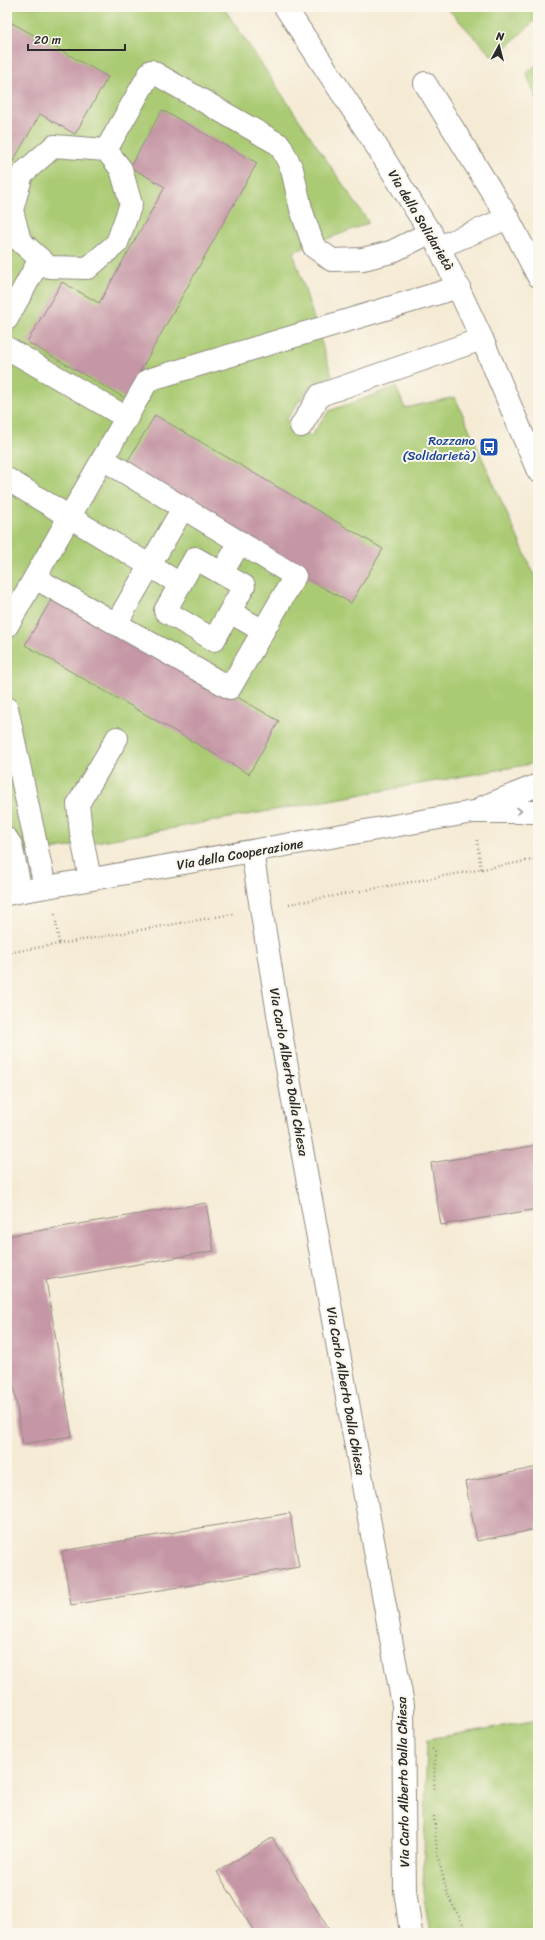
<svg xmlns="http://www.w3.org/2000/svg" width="545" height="1940" font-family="Sriracha,sans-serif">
<rect width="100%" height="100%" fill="#fbf7ec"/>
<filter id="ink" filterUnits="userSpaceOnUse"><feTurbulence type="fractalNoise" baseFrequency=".025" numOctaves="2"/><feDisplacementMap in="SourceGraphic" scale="8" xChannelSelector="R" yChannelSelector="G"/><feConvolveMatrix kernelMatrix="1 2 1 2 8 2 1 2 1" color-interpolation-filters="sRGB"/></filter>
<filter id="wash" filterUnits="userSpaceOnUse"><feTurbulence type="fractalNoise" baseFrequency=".012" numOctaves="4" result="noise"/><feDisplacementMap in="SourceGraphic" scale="16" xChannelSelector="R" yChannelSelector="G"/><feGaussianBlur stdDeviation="0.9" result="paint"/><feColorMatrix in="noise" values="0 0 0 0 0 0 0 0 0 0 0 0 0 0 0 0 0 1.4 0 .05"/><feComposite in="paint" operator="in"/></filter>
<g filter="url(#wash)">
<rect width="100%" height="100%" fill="#f5ebd5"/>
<g fill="#aacb73" stroke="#6a7b4f">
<path d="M7,7H223L369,223L293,252L332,376L310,386L286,420L311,436L329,411L396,387L405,408L455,397L538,583V757L531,764L7,858Z"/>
<path d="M446,7H538V17L495,59Z"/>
<path d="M538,64V102L526,73Z"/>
<path d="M538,1720V1933H430L423,1892L427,1739Z"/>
</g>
<g id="blocks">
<g fill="#c596a5">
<path d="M12,23L108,77L75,134L40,114L7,172V32Z"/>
<path d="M162,110L257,163L125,398L27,342L62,282L99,303L165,187L130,167Z"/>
<path d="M7,249L11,252L7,259Z"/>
<path d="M155,415L383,549L351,603L240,542L123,469Z"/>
<path d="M55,593L279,721L249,774L25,645Z"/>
<path d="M538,1145V1209L441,1225L431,1163Z"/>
<path d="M206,1203L214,1251L46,1280L72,1436L23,1444L7,1346V1236Z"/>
<path d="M538,1467V1529L477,1541L465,1482Z"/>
<path d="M290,1513L299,1567L71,1605L62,1551Z"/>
<path d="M272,1838L331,1933H255L217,1872Z"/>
</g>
</g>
</g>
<g filter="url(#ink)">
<use href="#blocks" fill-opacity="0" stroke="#908b80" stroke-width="1"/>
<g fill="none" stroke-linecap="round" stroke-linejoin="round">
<g stroke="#908b80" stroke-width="24">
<g id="minor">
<path d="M285,7L372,139L439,247L482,339L538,471"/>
<path d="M425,83L508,218L538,276"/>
<path d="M106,150L121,169L131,204L117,243L88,268L49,267L20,241L12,210L22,174L54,146L106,150L151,71L280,145L292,169L301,209L314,247L332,260L363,259L391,252L431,232"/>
<path d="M439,247L508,218"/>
<path d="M7,319L40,259"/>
<path d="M7,348L127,418"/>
<path d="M301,426L320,395L482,339"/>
<path d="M7,479L180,584"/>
<path d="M195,558L244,586L214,640L165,611Z"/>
<path d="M222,573L240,542"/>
<path d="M35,578L230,688L295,576L103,459"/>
<path d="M230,612L263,631"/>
<path d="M116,624L183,508"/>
<path d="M7,626L148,380L459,287"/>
<path d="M7,708L45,887"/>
<path d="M483,807L538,785"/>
<path d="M7,839L11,845L21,891"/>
<path d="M252,852L284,1051L403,1705L405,1890L411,1933"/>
<path d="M90,879L81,833L78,804L117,738"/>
<path d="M7,894L473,812H538"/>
</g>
</g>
<g stroke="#908b80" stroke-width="2.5" stroke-dasharray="1 3" stroke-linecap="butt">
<path d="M477,840L481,869"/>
<path d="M289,904L538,859"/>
<path d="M55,914L59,944"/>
<path d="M7,953L233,914"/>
<path d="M432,1749L435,1752L434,1791"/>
<path d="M434,1816L437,1853L448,1896L468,1933"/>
</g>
<use href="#minor" stroke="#fff" stroke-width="22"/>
</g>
<defs><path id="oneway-chevron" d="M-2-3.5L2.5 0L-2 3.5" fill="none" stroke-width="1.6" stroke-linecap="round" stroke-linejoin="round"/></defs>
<use stroke="#a0a0a0" href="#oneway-chevron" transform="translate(519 811)"/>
</g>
<defs>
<g id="bus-square" transform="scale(1)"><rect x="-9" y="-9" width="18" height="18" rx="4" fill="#1a4fb4" stroke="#fbf7ec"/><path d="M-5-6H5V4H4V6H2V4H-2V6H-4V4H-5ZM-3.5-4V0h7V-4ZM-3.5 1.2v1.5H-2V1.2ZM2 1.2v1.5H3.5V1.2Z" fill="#fff"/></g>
</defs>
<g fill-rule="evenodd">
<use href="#bus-square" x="489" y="447"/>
</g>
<g text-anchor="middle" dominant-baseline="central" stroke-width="4" stroke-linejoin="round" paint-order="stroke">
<g font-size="13" fill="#2b2b2b" stroke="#fbf7ec">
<text transform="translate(421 220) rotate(59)">Via della Solidarietà</text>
<text transform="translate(240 854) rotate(-10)">Via della Cooperazione</text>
<text transform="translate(289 1072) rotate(80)">Via Carlo Alberto Dalla Chiesa</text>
<text transform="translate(346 1391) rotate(80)">Via Carlo Alberto Dalla Chiesa</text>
<text transform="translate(403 1782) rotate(-91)">Via Carlo Alberto Dalla Chiesa</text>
</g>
<g font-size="13" fill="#164399" stroke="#fbf7ec" text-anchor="end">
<text x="475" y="440">Rozzano<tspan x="475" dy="15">(Solidarietà)</tspan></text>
</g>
</g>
<rect width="545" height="1940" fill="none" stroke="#fbf7ec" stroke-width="24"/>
<g transform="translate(499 46) rotate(7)" stroke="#fbf7ec" stroke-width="3" paint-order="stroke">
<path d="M0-3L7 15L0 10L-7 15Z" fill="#2b2b2b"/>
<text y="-6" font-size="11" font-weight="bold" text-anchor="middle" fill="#2b2b2b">N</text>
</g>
<path d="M28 44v6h97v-6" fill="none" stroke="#2b2b2b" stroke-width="2"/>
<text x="34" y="44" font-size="12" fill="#2b2b2b" stroke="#fbf7ec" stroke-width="3" paint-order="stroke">20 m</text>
</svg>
